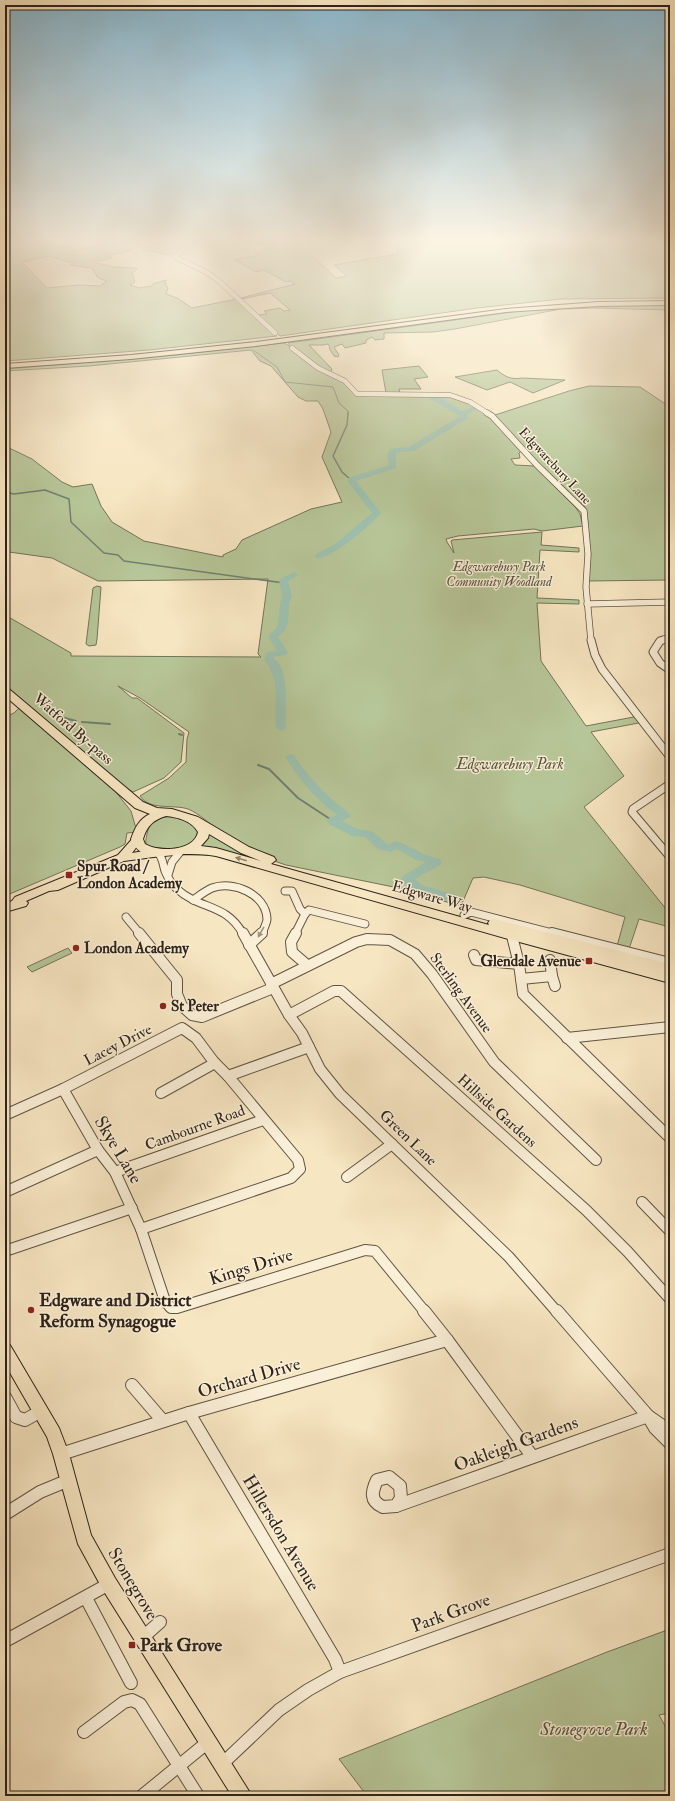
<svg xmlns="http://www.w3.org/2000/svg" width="675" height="1801" font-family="'IM FELL Double Pica',serif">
<rect width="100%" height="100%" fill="#f7e6c2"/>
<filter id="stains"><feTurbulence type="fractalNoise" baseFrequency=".005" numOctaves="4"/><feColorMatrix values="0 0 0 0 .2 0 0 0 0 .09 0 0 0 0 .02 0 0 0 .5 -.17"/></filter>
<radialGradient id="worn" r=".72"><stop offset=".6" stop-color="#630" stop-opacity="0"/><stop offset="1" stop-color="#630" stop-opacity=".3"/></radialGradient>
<g fill="#b7c698" stroke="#727459" fill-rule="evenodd">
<path d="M5,238H63L52,244L76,250L115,241L130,243L122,245L125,249L131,250L111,255L110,257L112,258L98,261L93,259L90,261L113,267L136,268L137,269L132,273L135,282L130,285L139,288L152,286L153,284L166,280L165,284L168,288L166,294L177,298L192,308L237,299L277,336L149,350L5,361ZM49,256L68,262L73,261L70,265L92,268L98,278L107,281L100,286L79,285L47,288L22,262Z"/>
<path d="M174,238L177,240L171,244V254L169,255L141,249L153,246Z"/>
<path d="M211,238H294L336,278L347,276L334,265L398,254L397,238H670V298L561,299L477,308L280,336L258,315L267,314L264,311L280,308L284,311L290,310L270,293L242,299L241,298L295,284L290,281L286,282L264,270L256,272L235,260C246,257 262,258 266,245L258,243L219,242L214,241Z"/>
<path d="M670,305V310L593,308L561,309L455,329L433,332L384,333V339L375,340L372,337L366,340V343L345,348L342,344L334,347L339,355L338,357L334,356L329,348L330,347L328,344L323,345H309L332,369L330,374L345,381L358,394L386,393L382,370L419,366L428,377L414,379L421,389H399L400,393L450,395L470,402L492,416L569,391L589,386L640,387L670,407V580L587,581L585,507L541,469L523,450L519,453L520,458L511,459L515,465L534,466L576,508L580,514L583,526L542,531L534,529L458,536L446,539L447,542L454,553L451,541L452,540L542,532L541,545L579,548V552L540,550L537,598L579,600V604L537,603L541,661L586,726L639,716L644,722L591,732L624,776L584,807L670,914V927L639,919L629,949L617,946L625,917L520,885L484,877L473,878L461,906L419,894L418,892L286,865C262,858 240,843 219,830C208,823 200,814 188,809C173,804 150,811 140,796L169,778L186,762L187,739L189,732L140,698L118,686L132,698H137L184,733L181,762L164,778L133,792C87,766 48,719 5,686V615L71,653V656L261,657L258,654L268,579L98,581L52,558L9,552L5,556V446L32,459L62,482L73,487L92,484L101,506L112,522L144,541L223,557V555L236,549L242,540L311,509L342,502L322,457L331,432L323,409L318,401H306L298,397L271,366L260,361L251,350L89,366L5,371V369L174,355L284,343L291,347L288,343L520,311L578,306Z"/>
<path d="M497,370C505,377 512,380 522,378L565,380L533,393L510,382L487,390L455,377Z"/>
<path d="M97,586L101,587L97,639L96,645L89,646L86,644L93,588Z"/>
<path d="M19,708L115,791L131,811L137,832L127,833L125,844L120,847L5,896V717L14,713Z"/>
<path d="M179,816L199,829V837C196,840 192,843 189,845C178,851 159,849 147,846C145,842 146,839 147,834C150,817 165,816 179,816Z"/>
<path d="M210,832L254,857L252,858L210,847H200Z"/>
<path d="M68,948L72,953L32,972L27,967Z"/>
<path d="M670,1629V1713L659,1715L670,1735V1796H367L339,1759L607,1652Z"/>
</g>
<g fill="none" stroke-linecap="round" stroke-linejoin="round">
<path stroke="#718173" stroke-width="1" d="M253,350L277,367L285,382L333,387L339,403L348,411V414"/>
<g stroke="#718173" stroke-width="1.5">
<path d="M348,413L347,425L333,456L342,472L351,480"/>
<path d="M5,492L14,494L45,490L69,499L71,522L104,553L118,555L124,561L284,583"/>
</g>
<g stroke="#718173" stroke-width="2">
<path d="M61,717L76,721"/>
<path d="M82,722L110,724"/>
<path d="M179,734L182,735"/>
<path d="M258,765L269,769L298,798L333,821"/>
</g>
<g fill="#9ec0ae" fill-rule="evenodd">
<path d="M430,395H436L462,411L477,406L481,408L467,414L468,418L414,451L396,453V468L356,481L381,513C372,524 330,561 316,558L315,556L316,554L335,544L372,513L348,482V478L389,465L387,455L390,449L409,447L460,416L430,399Z"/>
<path d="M294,572L298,575L288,581L292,596L289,604L288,623L285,630L278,637L288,653L286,655L274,657V659C290,668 285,710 286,728L281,731L276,728C274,703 281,679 264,660L267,652L277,651L268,636L276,629L278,623L280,604L282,596L279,580Z"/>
<path d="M290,754L294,755C309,778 327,797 349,813L351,816L342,821L358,829L372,831L386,843L389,844L396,841L404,844L424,854L440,859L442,862L440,865L415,879L422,885L456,895L458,898L456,901L452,902C436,897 411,895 401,879L403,876L426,862L416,860L397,849L391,852L378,849L365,837L352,836L329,824L327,821L329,818L337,815C315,799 299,779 285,757Z"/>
</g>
<g stroke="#605444" stroke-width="5.5">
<g id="minor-far4">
<path d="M193,238L175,257L206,272L219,281L275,333"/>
<path d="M292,348L318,368L345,381L357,394L450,395L470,402L489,414"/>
</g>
</g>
<g stroke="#605444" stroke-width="7">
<g id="minor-far3">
<path d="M487,413L492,416L537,465L584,511L588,554L586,587L591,641"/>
<path d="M587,604L670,602"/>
<path d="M661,641L670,636"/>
</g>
</g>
<g stroke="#605444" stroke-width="9">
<g id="minor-far2">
<path d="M591,640L595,655L602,669L670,757"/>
<path d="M663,640L660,641L653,652L660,663L670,670"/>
<path d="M670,784L633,809L632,812L670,857"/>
<path d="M159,854C163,859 163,865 165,871C168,878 172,885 177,889C200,910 226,903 243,934"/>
<path d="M168,875L172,862L180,852"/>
<path d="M285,891H292L300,909L305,914"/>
<path d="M193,900C199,896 205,891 212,888C233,880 266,894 267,919C267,923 263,930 262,934"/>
<path d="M464,915L471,912L556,934"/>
<path d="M126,917L140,934"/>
<path d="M295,934L305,914L309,910L365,924"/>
</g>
</g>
<g stroke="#605444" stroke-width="12">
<g id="minor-far1">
<path d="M139,933L177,980V994L182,1006L192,1015L202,1017L273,988"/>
<path d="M243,933L289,1015L302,1033L320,1069L340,1094L509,1257L557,1312"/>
<path d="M296,933L291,942L292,952L307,965"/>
<path d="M552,933L670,963"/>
<path d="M512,936L519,964L523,994L670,1138"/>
<path d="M249,945L262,933"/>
<path d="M474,955L476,960L519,964"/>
<path d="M552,976L555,986"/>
<path d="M521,979L552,976L550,960"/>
<path d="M271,984L356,942L367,939L390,940L415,954L432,974L494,1062L596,1160"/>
<path d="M289,1015L334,991H341L586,1210L628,1252L670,1299"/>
<path d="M567,1038L670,1027"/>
<path d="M309,1047L228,1076L298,1160L300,1169L291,1178L141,1229L165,1301L171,1308H177L365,1250L375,1251L425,1312"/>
<path d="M63,1089L98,1150L115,1172L141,1229"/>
<path d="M161,1093L215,1063"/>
<path d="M5,1115L63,1089L182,1028L196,1038L214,1062L228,1076"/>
<path d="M115,1172L263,1120"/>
<path d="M347,1177L392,1144"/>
<path d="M5,1192L98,1150"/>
<path d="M642,1202L670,1231"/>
<path d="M5,1251L132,1208"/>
</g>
</g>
<g stroke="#605444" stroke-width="14">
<g id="minor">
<path d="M424,1311L447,1340L532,1456"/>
<path d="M557,1311L648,1416L661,1425L663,1435"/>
<path d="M132,1385L163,1421"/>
<path d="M5,1397L16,1417L25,1420L41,1411"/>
<path d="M189,1413L335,1659L340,1672"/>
<path d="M648,1416L655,1428L670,1443"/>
<path d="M61,1454L189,1413L447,1340"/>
<path d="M389,1477L400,1486L401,1498L396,1506L383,1507C369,1501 372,1491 377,1480Z"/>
<path d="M396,1506L648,1416"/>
<path d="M5,1514L40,1492L69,1480"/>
<path d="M86,1598L131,1683"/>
<path d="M142,1638L160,1622"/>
<path d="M5,1641L109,1584"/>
<path d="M84,1732L124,1702L132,1700L140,1704L198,1796"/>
<path d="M222,1764L279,1710L308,1690L340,1672L670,1554"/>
<path d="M142,1796L208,1742"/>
</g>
</g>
<g stroke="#2e231a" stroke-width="2">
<g id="major">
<path d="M137,837L142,840L132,853L157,849L162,853L161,856L124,861L58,890L49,891L26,901L28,903L26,906L5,912V904L12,901L15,897L118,855L133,838Z"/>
<path d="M5,1343L10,1345L59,1428L69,1454L91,1535L115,1578L252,1796H232L103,1590L78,1544L53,1454L47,1437L5,1364Z"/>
</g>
</g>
<g stroke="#2e231a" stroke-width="2">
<g id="highway">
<path d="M670,301V305L599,306L506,312L256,346L131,359L5,368V364L131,355L256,342L506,309L599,302Z"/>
<path d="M5,688L9,689L143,802L157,808L172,809L198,817L249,847L274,857L276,860L271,864L489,925L488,923L490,920L494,919L670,964V983L512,940L216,856C204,854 193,854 182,854C163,856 140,862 131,839C135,828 139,819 150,814L135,808L5,696ZM166,816C177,817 192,821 198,832C194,852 158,852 145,844L143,839C147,826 153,820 166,816ZM209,834L241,853L261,861L216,848L201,846L208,838Z"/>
</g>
</g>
<use href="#minor-far4" stroke="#faefd7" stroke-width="4.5"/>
<use href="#minor-far3" stroke="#faefd7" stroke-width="5.5"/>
<use href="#minor-far2" stroke="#faefd7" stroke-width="7"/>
<use href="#minor-far1" stroke="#faefd7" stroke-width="10"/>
<use href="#minor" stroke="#faefd7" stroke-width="12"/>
<use href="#major" fill="#f7e6c2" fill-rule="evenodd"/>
<use href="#highway" fill="#f7e6c2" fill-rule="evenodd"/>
</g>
<defs><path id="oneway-solid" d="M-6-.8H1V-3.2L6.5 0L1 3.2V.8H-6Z"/></defs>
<use fill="#92846e" href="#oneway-solid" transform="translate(241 859) rotate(-164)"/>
<use fill="#9e9382" href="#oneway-solid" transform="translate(261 932) rotate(120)"/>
<linearGradient id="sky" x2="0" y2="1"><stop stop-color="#8ab9d1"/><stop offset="0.49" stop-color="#fbf4e4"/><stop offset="1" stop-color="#fbf4e4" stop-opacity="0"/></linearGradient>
<rect width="675" height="490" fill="url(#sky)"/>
<g fill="#8f2418" stroke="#faefd7" stroke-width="1.5">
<rect x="65" y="871" width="8" height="8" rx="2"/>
<circle cx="76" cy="948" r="4"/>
<rect x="585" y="957" width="8" height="8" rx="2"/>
<circle cx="163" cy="1006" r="4"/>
<circle cx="31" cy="1310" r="4"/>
<rect x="128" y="1641" width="8" height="8" rx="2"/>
</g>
<g text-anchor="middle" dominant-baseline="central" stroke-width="3" stroke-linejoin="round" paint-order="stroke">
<g font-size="13" fill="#2e231a" stroke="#faefd7">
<text transform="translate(555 466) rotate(47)">Edgwarebury Lane</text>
</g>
<g font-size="13" font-style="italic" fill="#575440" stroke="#faefd7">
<text x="499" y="567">Edgwarebury Park<tspan x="499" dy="15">Community Woodland</tspan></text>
</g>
<g font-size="15" fill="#2e231a" stroke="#faefd7">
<text transform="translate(73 729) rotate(41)">Watford By-pass</text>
<text transform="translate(432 897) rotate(16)">Edgware Way</text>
<text transform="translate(461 993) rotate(54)">Sterling Avenue</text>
<text transform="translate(118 1045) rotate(-27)">Lacey Drive</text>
<text transform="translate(497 1111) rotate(42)">Hillside Gardens</text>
<text transform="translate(195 1128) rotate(-20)">Cambourne Road</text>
<text transform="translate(408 1138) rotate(44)">Green Lane</text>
</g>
<g font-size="15" font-style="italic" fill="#575440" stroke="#faefd7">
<text x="510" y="764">Edgwarebury Park</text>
</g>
<g font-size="15" font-weight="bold" fill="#2e231a" stroke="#faefd7" text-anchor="start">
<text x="77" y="866">Spur Road /<tspan x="77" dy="17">London Academy</tspan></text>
<text x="84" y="948">London Academy</text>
<text x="581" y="961" text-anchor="end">Glendale Avenue</text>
<text x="171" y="1006">St Peter</text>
</g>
<g font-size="18" fill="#2e231a" stroke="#faefd7">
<text transform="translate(118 1150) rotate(59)">Skye Lane</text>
<text transform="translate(251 1267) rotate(-17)">Kings Drive</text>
<text transform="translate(249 1378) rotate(-16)">Orchard Drive</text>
<text transform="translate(516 1444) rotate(-20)">Oakleigh Gardens</text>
<text transform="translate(281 1533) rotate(59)">Hillersdon Avenue</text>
<text transform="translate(133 1584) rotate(59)">Stonegrove</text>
<text transform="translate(451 1613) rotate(-20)">Park Grove</text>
</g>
<g font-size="18" font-weight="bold" fill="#2e231a" stroke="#faefd7" text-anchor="start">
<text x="39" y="1300">Edgware and District<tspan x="39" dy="21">Reform Synagogue</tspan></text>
<text x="140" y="1645">Park Grove</text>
</g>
<g font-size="18" font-style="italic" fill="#575440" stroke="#faefd7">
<text x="594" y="1729">Stonegrove Park</text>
</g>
</g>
<rect width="675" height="1801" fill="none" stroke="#f7e6c2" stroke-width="20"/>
<rect x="6" y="6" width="663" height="1789" fill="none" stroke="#2e231a" stroke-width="2"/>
<rect x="10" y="10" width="655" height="1781" fill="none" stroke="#2e231a"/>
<rect width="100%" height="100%" filter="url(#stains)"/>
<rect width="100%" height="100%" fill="url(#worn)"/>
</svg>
